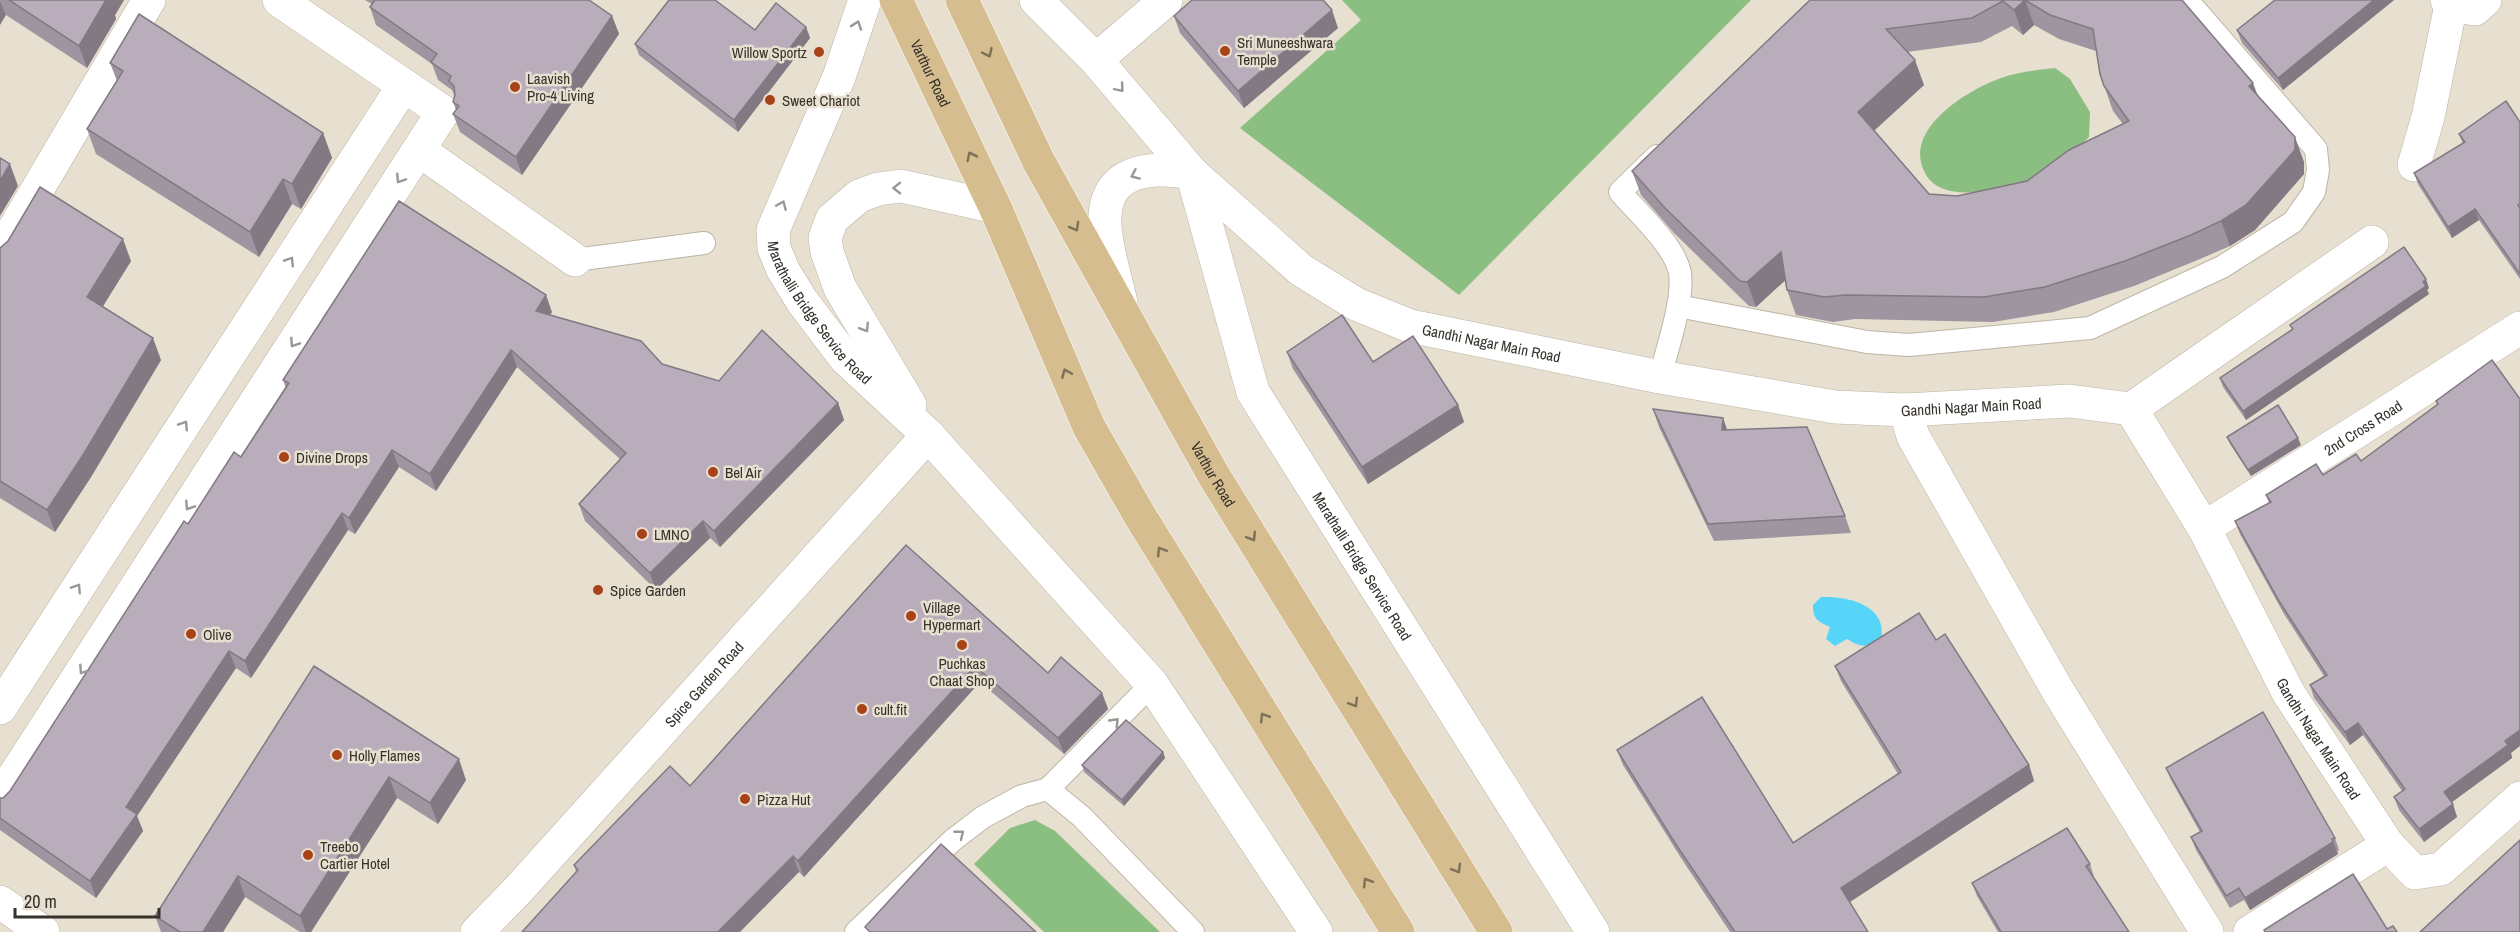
<svg xmlns="http://www.w3.org/2000/svg" width="2520" height="932" font-family="'Archivo Narrow',sans-serif">
<rect width="100%" height="100%" fill="#e7dfcf"/>
<g fill="#8bbe81">
<path d="M1342,0H1751L1459,295L1240,128L1361,20Z"/>
<path d="M2055,68L2070,79L2090,112L2089,137C2076,150 2063,164 2047,172C2020,187 1943,209 1925,173C1902,130 1967,90 2001,78C2018,72 2037,70 2055,68Z"/>
<path d="M1035,820L1055,831L1160,932H1044L974,864L1010,828Z"/>
</g>
<path fill="#57d5f9" d="M1821,597C1848,596 1889,605 1881,641C1867,647 1861,648 1847,639L1835,646L1826,639L1830,627C1818,621 1813,620 1813,605Z"/>
<g fill="none" stroke-linecap="round" stroke-linejoin="round">
<g stroke="#bdb5a6" stroke-width="24">
<g id="service">
<path d="M1657,156L1620,192C1638,213 1675,246 1680,273C1684,300 1667,349 1660,377"/>
<path d="M575,260L704,243"/>
<path d="M1678,306L1867,342L1909,345L2090,328L2222,267L2293,222L2314,192L2318,170L2316,149L2187,0"/>
<path d="M1048,789L1082,817L1193,932"/>
<path d="M856,932L953,840L983,817L1022,796L1048,789L1152,684"/>
</g>
</g>
<g stroke="#bdb5a6" stroke-width="34">
<g id="minor">
<path d="M2447,0L2451,5L2475,9L2485,0"/>
<path d="M1096,60L1166,0"/>
<path d="M419,150L575,260"/>
<path d="M2414,165L2428,117L2451,5"/>
<path d="M0,253L149,0"/>
<path d="M2131,409L2372,242"/>
<path d="M1905,410L1913,436L2058,691L2207,932"/>
<path id="s1" d="M2204,528L2520,328"/>
<path d="M0,708L404,85"/>
<path d="M0,798L443,112L279,0"/>
<path d="M0,902L43,932"/>
<path id="s2" d="M477,932L518,890L928,435"/>
<path d="M2250,932L2388,845"/>
</g>
</g>
<g stroke="#bdb5a6" stroke-width="34">
<g id="tertiary">
<path id="s3" d="M865,0L839,77L773,230L774,248L783,270L802,301L846,359L928,435L1152,684L1316,932"/>
<path id="s4" d="M1036,0L1096,60L1192,173L1253,392L1593,932"/>
<path id="s5" d="M1192,173L1301,270L1356,304L1410,326L1660,377L1835,407L1905,410L2069,401L2131,409L2204,528L2289,694L2388,845L2415,873L2441,869L2520,798"/>
<path d="M1121,303C1116,278 1106,250 1105,225C1102,168 1151,166 1192,173"/>
<path d="M910,405L840,288L827,252L825,238L832,219L859,196L878,189L901,186L995,207"/>
</g>
</g>
<g stroke="#fff" stroke-width="34">
<g id="primary">
<path id="s6" d="M896,0L995,207L1089,427L1140,516L1398,932"/>
<path id="s7" d="M962,0L1039,162L1214,476L1496,932"/>
</g>
</g>
<use href="#service" stroke="#fff" stroke-width="22"/>
<use href="#minor" stroke="#fff" stroke-width="33"/>
<use href="#tertiary" stroke="#fff" stroke-width="33"/>
<use href="#primary" stroke="#d6bd8f" stroke-width="33"/>
</g>
<g fill="#9f95a1" fill-rule="evenodd">
<path d="M0,0H124L115,15L116,19L87,68L6,15Z"/>
<path d="M365,0H589L612,16L619,34L522,175L460,132L453,114L456,110L453,102L455,97L452,90L438,80L432,64L376,25L370,7L372,4Z"/>
<path d="M1810,0H2182L2258,95L2304,162V174L2255,230L2230,246L2200,259L2134,286L2054,312L1993,322L1855,319L1833,322L1796,315L1787,290L1785,280L1756,307L1749,306L1674,233L1641,195L1632,171ZM2034,25L2059,39L2096,51L2100,74L2113,111L2123,124L2027,181L1957,196L1929,194L1874,131L1924,85L1907,52L1981,42L2012,26L2023,35Z"/>
<path d="M2275,0H2394L2283,90L2242,43L2237,30Z"/>
<path d="M1174,16L1338,28L1244,108L1180,33Z"/>
<path d="M806,27L810,38L738,132L639,55L635,44L755,30Z"/>
<path d="M110,63L323,133L332,158L301,209L292,204L259,257L96,154L87,129L117,81Z"/>
<path d="M2520,122V279L2479,220L2452,238L2418,184L2414,173L2463,144L2459,134Z"/>
<path d="M0,248L131,261L103,306L161,360L91,477L55,532L0,498Z"/>
<path d="M2429,288L2427,290L2429,294L2246,420L2223,387L2220,378L2292,329L2290,325Z"/>
<path d="M552,312L550,315L662,364L719,381L838,403L844,420L720,547L710,538L656,590L585,521L579,504L620,459L517,367L436,491L399,467L355,534L348,530L251,678L236,668L137,816L143,831L96,898L0,830V798H3L10,791L188,524L241,457L286,388L283,380Z"/>
<path d="M1287,352L1373,362L1458,405L1464,422L1368,484L1293,369Z"/>
<path d="M2492,360L2511,753L2512,758L2452,802L2457,817L2424,842L2399,810L2394,797L2402,791L2363,735L2350,745L2314,698L2310,685L2324,676L2284,614L2240,534L2235,521L2269,503L2266,495L2361,461L2438,405L2436,401Z"/>
<path d="M1653,409L1723,418L1727,430L1845,516L1851,533L1714,541L1659,427Z"/>
<path d="M2227,437L2301,445L2251,476L2230,444Z"/>
<path d="M906,545L1048,673L1102,693L1108,709L1064,754L980,682L804,877L799,872H576L574,865L690,786Z"/>
<path d="M1936,640L2029,765L2034,781L1849,902L1868,932H1730L1681,858L1623,765L1617,750L1793,843L1898,774L1841,681L1835,666Z"/>
<path d="M314,666L466,780L438,824L397,798L311,932H300L245,897L223,932H161L155,916Z"/>
<path d="M1163,752L1165,758L1124,806L1084,772L1082,765Z"/>
<path d="M2166,768L2335,838L2339,850L2337,852L2338,854L2250,910L2244,900L2230,908L2196,850L2191,837L2200,832L2171,780Z"/>
<path d="M2090,864L2094,877H2093L2129,932H1998L1977,896L1972,883Z"/>
</g>
<g fill="#827983">
<path d="M0,0L6,15L0,25Z"/>
<path d="M106,0H124L115,15L116,19L87,68L79,46Z"/>
<path d="M2025,0L2034,25L2023,35L2014,10Z"/>
<path d="M2374,0H2394L2283,90L2278,78Z"/>
<path d="M1332,10L1338,28L1244,108L1238,91Z"/>
<path d="M612,16L619,34L522,175L516,157Z"/>
<path d="M806,27L810,38L738,132L734,120Z"/>
<path d="M1915,60L1924,85L1867,137L1858,112Z"/>
<path d="M2253,83L2262,107L2249,86Z"/>
<path d="M323,133L332,158L301,209L292,184Z"/>
<path d="M2295,137L2304,162V174L2255,230L2230,246L2221,221Z"/>
<path d="M10,164L18,186L0,216V181Z"/>
<path d="M283,179L292,204L259,257L250,232Z"/>
<path d="M2475,209L2479,220L2452,238L2448,227Z"/>
<path d="M123,239L131,261L95,319L87,297Z"/>
<path d="M1781,252L1790,276L1756,307L1747,282Z"/>
<path d="M2426,279L2429,288L2427,290L2429,294L2246,420L2243,411Z"/>
<path d="M546,295L552,312L542,328L536,311Z"/>
<path d="M153,338L161,360L91,477L55,532L47,510Z"/>
<path d="M511,350L517,367L436,491L430,474Z"/>
<path d="M838,403L844,420L720,547L714,531Z"/>
<path d="M1458,405L1464,422L1368,484L1362,467Z"/>
<path d="M1723,418L1729,435L1722,430Z"/>
<path d="M2298,438L2301,445L2251,476L2248,470Z"/>
<path d="M392,450L399,467L355,534L349,518Z"/>
<path d="M342,513L348,530L251,678L245,661Z"/>
<path d="M703,521L710,538L656,590L650,573Z"/>
<path d="M229,651L236,668L137,816L143,831L96,898L90,881L126,807Z"/>
<path d="M975,666L980,682L804,877L798,861Z"/>
<path d="M1102,693L1108,709L1064,754L1058,738Z"/>
<path d="M2358,723L2363,735L2350,745L2345,732Z"/>
<path d="M2520,730V746L2511,753L2512,758L2448,805L2444,792L2505,741Z"/>
<path d="M1163,752L1165,758L1124,806L1122,800Z"/>
<path d="M459,759L466,780L438,824L430,803Z"/>
<path d="M2029,765L2034,781L1847,904L1841,888Z"/>
<path d="M389,777L397,798L311,932H306L300,916Z"/>
<path d="M2453,804L2457,817L2424,842L2419,829Z"/>
<path d="M2333,842L2338,854L2250,910L2245,898Z"/>
<path d="M793,856L799,872L740,932H718Z"/>
<path d="M238,876L245,897L223,932H203Z"/>
</g>
<g fill="#b9adbb" stroke="#827983" stroke-width="1.5" fill-rule="evenodd">
<path d="M9,0H106L79,46Z"/>
<path d="M375,0H589L612,16L516,157L453,114L459,106L453,102L455,95L454,86L449,81L451,76L431,62L437,54L370,7Z"/>
<path d="M669,0H715L755,30L776,3L806,27L734,120L635,44Z"/>
<path d="M1192,0H1323L1332,10L1238,91L1174,16Z"/>
<path d="M1810,0H2182L2253,83L2249,86L2295,137V150L2246,205L2221,221L2191,235L2125,261L2045,287L1984,297L1846,295L1824,297L1787,290L1781,252L1747,282L1740,281L1665,208L1632,171ZM2025,0L2050,15L2093,29L2100,74L2104,86L2129,121L2069,150L2027,181L1957,196L1929,194L1858,112L1915,60L1886,29L1972,18L2003,1L2014,10Z"/>
<path d="M2275,0H2374L2278,78L2237,30Z"/>
<path d="M139,14L323,133L292,184L283,179L250,232L87,129L123,71L110,63Z"/>
<path d="M2506,101L2520,122V203L2518,205L2520,208V274L2475,209L2448,227L2414,173L2465,142L2459,134Z"/>
<path d="M0,158L10,164L0,181Z"/>
<path d="M40,187L123,239L87,297L153,338L83,455L47,510L0,481V248L8,241Z"/>
<path d="M399,201L546,295L536,311L641,341L662,364L719,381L762,330L838,403L714,531L703,521L650,573L579,504L626,453L511,350L430,474L392,450L349,518L342,513L245,661L229,651L126,807L137,814L90,881L0,818V798H3L10,791L184,521L188,524L234,452L241,457L289,383L283,380Z"/>
<path d="M2404,247L2426,279L2423,282L2426,286L2243,411L2220,378L2293,329L2290,325Z"/>
<path d="M1342,315L1373,362L1413,336L1458,405L1362,467L1287,352Z"/>
<path d="M2492,360L2520,399V730L2505,741L2508,745L2444,792L2453,804L2419,829L2394,797L2405,789L2358,723L2345,732L2310,685L2327,675L2279,601L2235,521L2271,502L2266,495L2316,464L2323,475L2356,454L2361,461L2438,404L2436,401Z"/>
<path d="M2278,405L2298,438L2248,470L2227,437Z"/>
<path d="M1653,409L1723,418L1722,430L1807,427L1845,516L1708,524Z"/>
<path d="M906,545L1048,673L1061,657L1102,693L1058,738L975,666L798,861L793,856L718,932H522L578,870L574,865L670,766L690,786Z"/>
<path d="M1919,613L1936,640L1945,634L2029,765L1841,888L1868,932H1735L1675,843L1617,750L1702,697L1793,843L1901,772L1835,666Z"/>
<path d="M314,666L459,759L430,803L389,777L300,916L238,876L203,932H180L155,916Z"/>
<path d="M2263,712L2335,838L2332,839L2333,842L2245,898L2239,888L2226,896L2191,837L2202,831L2166,768Z"/>
<path d="M1126,720L1163,752L1122,800L1082,765Z"/>
<path d="M2067,828L2090,864L2086,866L2129,932H2001L1972,883Z"/>
<path d="M2520,840V932H2420Z"/>
<path d="M941,844L1036,932H870L865,927Z"/>
<path d="M2353,874L2387,929L2393,926L2397,932H2265L2264,930Z"/>
</g>
<defs><path id="oneway-chevron" d="M-2-3.5L2.5 0L-2 3.5" fill="none" stroke-width="1.6" stroke-linecap="round" stroke-linejoin="round" transform="scale(1.5)"/></defs>
<g stroke="#9a9895">
<use href="#oneway-chevron" transform="translate(857 25) rotate(-71)"/>
<use href="#oneway-chevron" transform="translate(1120 88) rotate(50)"/>
<use href="#oneway-chevron" transform="translate(1135 175) rotate(156)"/>
<use href="#oneway-chevron" transform="translate(400 179) rotate(123)"/>
<use href="#oneway-chevron" transform="translate(897 188) rotate(179)"/>
<use href="#oneway-chevron" transform="translate(782 205) rotate(-67)"/>
<use href="#oneway-chevron" transform="translate(290 261) rotate(-57)"/>
<use href="#oneway-chevron" transform="translate(865 328) rotate(58)"/>
<use href="#oneway-chevron" transform="translate(294 343) rotate(123)"/>
<use href="#oneway-chevron" transform="translate(184 425) rotate(-57)"/>
<use href="#oneway-chevron" transform="translate(189 506) rotate(123)"/>
<use href="#oneway-chevron" transform="translate(77 588) rotate(-57)"/>
<use href="#oneway-chevron" transform="translate(83 670) rotate(123)"/>
<use href="#oneway-chevron" transform="translate(1115 722) rotate(-46)"/>
<use href="#oneway-chevron" transform="translate(960 834) rotate(-39)"/>
</g>
<g stroke="#7d7058">
<use href="#oneway-chevron" transform="translate(988 53) rotate(65)"/>
<use href="#oneway-chevron" transform="translate(971 156) rotate(-116)"/>
<use href="#oneway-chevron" transform="translate(1075 227) rotate(61)"/>
<use href="#oneway-chevron" transform="translate(1066 373) rotate(-113)"/>
<use href="#oneway-chevron" transform="translate(1252 537) rotate(58)"/>
<use href="#oneway-chevron" transform="translate(1161 551) rotate(-122)"/>
<use href="#oneway-chevron" transform="translate(1354 703) rotate(58)"/>
<use href="#oneway-chevron" transform="translate(1264 717) rotate(-122)"/>
<use href="#oneway-chevron" transform="translate(1457 869) rotate(58)"/>
<use href="#oneway-chevron" transform="translate(1367 882) rotate(-122)"/>
</g>
<g fill="#a84217" stroke="#e7dfcf" stroke-width="2">
<circle cx="1225" cy="51" r="6"/>
<circle cx="819" cy="52" r="6"/>
<circle cx="515" cy="87" r="6"/>
<circle cx="770" cy="100" r="6"/>
<circle cx="284" cy="457" r="6"/>
<circle cx="713" cy="472" r="6"/>
<circle cx="642" cy="534" r="6"/>
<circle cx="598" cy="590" r="6"/>
<circle cx="911" cy="616" r="6"/>
<circle cx="191" cy="634" r="6"/>
<circle cx="962" cy="645" r="6"/>
<circle cx="862" cy="709" r="6"/>
<circle cx="337" cy="755" r="6"/>
<circle cx="745" cy="799" r="6"/>
<circle cx="308" cy="855" r="6"/>
</g>
<g text-anchor="middle" dominant-baseline="central" stroke-width="5" stroke-linejoin="round" paint-order="stroke">
<g font-size="15" fill="#35312b" stroke="#e7dfcf" text-anchor="start">
<text x="1237" y="42">Sri Muneeshwara<tspan x="1237" dy="17">Temple</tspan></text>
<text x="807" y="52" text-anchor="end">Willow Sportz</text>
<text x="527" y="78">Laavish<tspan x="527" dy="17">Pro-4 Living</tspan></text>
<text x="782" y="100">Sweet Chariot</text>
<text x="296" y="457">Divine Drops</text>
<text x="725" y="472">Bel Air</text>
<text x="654" y="534">LMNO</text>
<text x="610" y="590">Spice Garden</text>
<text x="923" y="607">Village<tspan x="923" dy="17">Hypermart</tspan></text>
<text x="203" y="634">Olive</text>
<text x="962" y="663" text-anchor="middle">Puchkas<tspan x="962" dy="17">Chaat Shop</tspan></text>
<text x="874" y="709">cult.fit</text>
<text x="349" y="755">Holly Flames</text>
<text x="757" y="799">Pizza Hut</text>
<text x="320" y="846">Treebo<tspan x="320" dy="17">Cartier Hotel</tspan></text>
</g>
<g font-size="15" fill="#35312b" stroke="#e7dfcf">
<text stroke="none"><textPath href="#s6" startOffset="81">Varthur Road</textPath></text>
<text stroke="none"><textPath href="#s3" startOffset="345">Marathalli Bridge Service Road</textPath></text>
<text stroke="none"><textPath href="#s5" startOffset="352">Gandhi Nagar Main Road</textPath></text>
<text stroke="none"><textPath href="#s5" startOffset="838">Gandhi Nagar Main Road</textPath></text>
<text stroke="none"><textPath href="#s1" startOffset="188">2nd Cross Road</textPath></text>
<text stroke="none"><textPath href="#s7" startOffset="537">Varthur Road</textPath></text>
<text stroke="none"><textPath href="#s4" startOffset="666">Marathalli Bridge Service Road</textPath></text>
<text stroke="none"><textPath href="#s2" startOffset="336">Spice Garden Road</textPath></text>
<text stroke="none"><textPath href="#s5" startOffset="1378">Gandhi Nagar Main Road</textPath></text>
</g>
</g>
<path d="M15 908v9h144v-9" fill="none" stroke="#35312b" stroke-width="3"/>
<text x="24" y="908" font-size="18" fill="#35312b" stroke="#e7dfcf" stroke-width="4.5" paint-order="stroke">20 m</text>
</svg>
